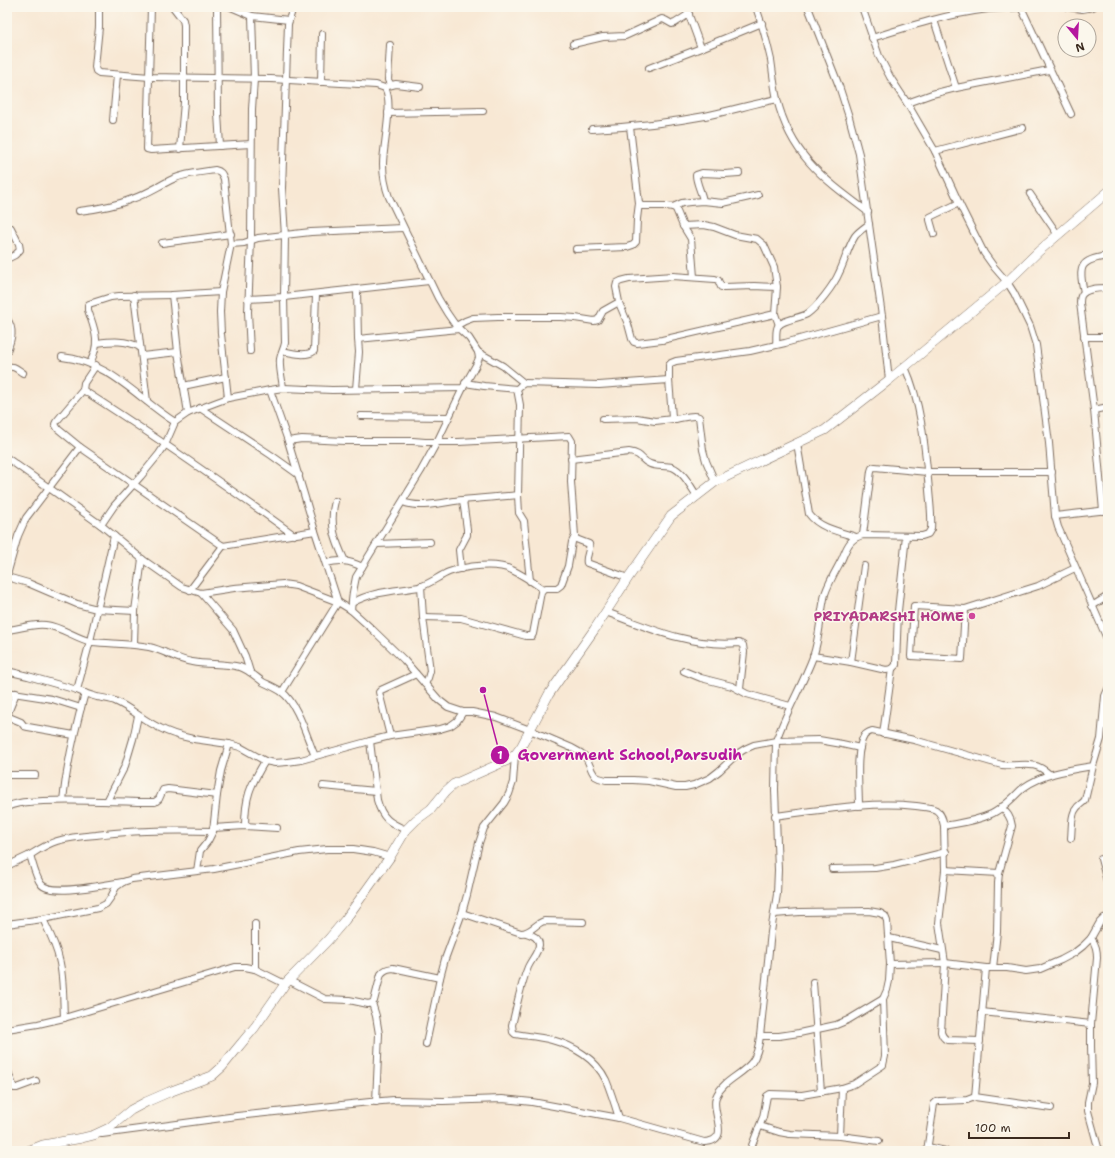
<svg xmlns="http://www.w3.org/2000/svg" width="1115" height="1158" font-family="'Shantell Sans',sans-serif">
<rect width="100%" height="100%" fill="#fbf7ec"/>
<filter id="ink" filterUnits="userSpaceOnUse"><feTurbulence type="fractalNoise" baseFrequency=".025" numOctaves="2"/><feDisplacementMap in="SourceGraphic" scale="8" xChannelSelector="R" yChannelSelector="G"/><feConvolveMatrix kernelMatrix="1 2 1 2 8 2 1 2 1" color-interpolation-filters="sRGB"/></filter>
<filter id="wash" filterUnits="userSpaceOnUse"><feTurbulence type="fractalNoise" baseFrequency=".012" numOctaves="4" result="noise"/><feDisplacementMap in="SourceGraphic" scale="16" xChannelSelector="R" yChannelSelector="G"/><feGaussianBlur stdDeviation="0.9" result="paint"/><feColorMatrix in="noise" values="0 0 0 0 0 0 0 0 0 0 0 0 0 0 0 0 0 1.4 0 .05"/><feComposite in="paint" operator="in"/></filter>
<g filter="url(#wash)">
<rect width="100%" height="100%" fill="#f8e8d4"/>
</g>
<g filter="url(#ink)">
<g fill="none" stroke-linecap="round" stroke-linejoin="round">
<g stroke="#7d6c5e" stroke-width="8">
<g id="minor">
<path d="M99,7V27L95,67L96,71L99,73L150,77L271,79L376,85L385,88C394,103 383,145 383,164C383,176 385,186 389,197L438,298L447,313L456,326L469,338L478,352L479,358L476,365L463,388L332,390L283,388L270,390L288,441L315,531L338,602L282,692"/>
<path d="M151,7L147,149L151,150L251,144"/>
<path d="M173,7L183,20L184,25V102L180,149"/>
<path d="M217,7L218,113L220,146"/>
<path d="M231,7L252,16L289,20"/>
<path d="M686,7L701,48"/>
<path d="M756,7C762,24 767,42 771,60C773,73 774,86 777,99C791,156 824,179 868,212"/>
<path d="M808,7L839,86L849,117L859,154L882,316L889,380"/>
<path d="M862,7L879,56L890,77L907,103L935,151L959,203L984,253L994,267L1007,282L1014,293L1030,326L1036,345L1049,443L1055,516L1058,527L1108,641"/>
<path d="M1021,7L1071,114"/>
<path d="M1068,7L1082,9L1093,7"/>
<path d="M934,20L956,88"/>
<path d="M872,38C910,26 948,14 988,9C1000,8 1012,8 1024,7"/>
<path d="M573,44L603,37L625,36L662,19L665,20L672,24L675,23L689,14"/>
<path d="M390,45L388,80L391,85"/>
<path d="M649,68L701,48L762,23"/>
<path d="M321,82L322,34"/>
<path d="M388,86L396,84L420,87"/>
<path d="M907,103L932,94L956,88L1049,70"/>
<path d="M388,113L483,111"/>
<path d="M113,120L117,75"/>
<path d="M630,127L639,203L641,206H667L673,207L676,209L683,226L691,239L694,277"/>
<path d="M592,129C630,127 668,123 705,116C729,111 753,104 777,99"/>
<path d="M935,151L1023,128"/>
<path d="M1030,194L1058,235"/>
<path d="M703,201C702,193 696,183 696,175L702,173L725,174L739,173"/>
<path d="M673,207L682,203L690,202L703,201L723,203L758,195"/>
<path d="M79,211C97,209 115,206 132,199C147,194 160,185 173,179C186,173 202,172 215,170C221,171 222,174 224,179L231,244L221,292L220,312L221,334L228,398"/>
<path d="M683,226L704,225L714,227L735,235L757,239L764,245L774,267L777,287L775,314L779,325"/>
<path d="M934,234L930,220V217L959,203"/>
<path d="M162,243L231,234"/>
<path d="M231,244L244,243L258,238L311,232L403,228"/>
<path d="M576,249L627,247L633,245L636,242L637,219L639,203"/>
<path d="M7,259L15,255L20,250L19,244L11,228"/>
<path d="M357,290L358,339L459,329"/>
<path d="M1084,292C1078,266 1080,260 1108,256"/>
<path d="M134,295L147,401"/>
<path d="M172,295L178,352L188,413"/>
<path d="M248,299L284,297L429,281"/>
<path d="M619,303L628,324L632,339L634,342L637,343L662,340L775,314"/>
<path d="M7,319C15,330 11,340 7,351"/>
<path d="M456,326L465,321L473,318L498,317H561L575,318L594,321L598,320L603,311L619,302L616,287L617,283L621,281L629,279L673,276L715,279L718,280L721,287H724L754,286L777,287"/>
<path d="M1084,337H1108"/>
<path d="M97,343C113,341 125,340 140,347"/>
<path d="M776,344C777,339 775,331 778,326C782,320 800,318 807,314C817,307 834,285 839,273C845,261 848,247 855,236C859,231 864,228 869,224"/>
<path d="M250,351L248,312L251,240L252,109L254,79L252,16"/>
<path d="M283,351C292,353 306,357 314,351L316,294"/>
<path d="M478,352L503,366L524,383"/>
<path d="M142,356L178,352"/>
<path d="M62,357C110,362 137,398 175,422"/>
<path d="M90,363C101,342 95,331 88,310V305L89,304L111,297L119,296L172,295L221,292"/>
<path d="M7,368C13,364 18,370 23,373"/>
<path d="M669,380V365L671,363L676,361L750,351L785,343L882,316"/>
<path d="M465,383L484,386L517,389L520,386L524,383L599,385L669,380L672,417L673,419H676C683,418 693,414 699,417L703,450L706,461L715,482"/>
<path d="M183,386L226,377"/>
<path d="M283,388C282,378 279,368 280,359C281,353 284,349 285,343L284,297L285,236L282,188L288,24L293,7"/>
<path d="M356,389L359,352L358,339"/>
<path d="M83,390C155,436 225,485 294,535"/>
<path d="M200,408L271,455L299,475"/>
<path d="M1094,410L1108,407"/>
<path d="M361,416L449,417"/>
<path d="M603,419L637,418L655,421L673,419"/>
<path d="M288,441L302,439L345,441H413L425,442H458L569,436L572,441L571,482L575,536L576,539L589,544C591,550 585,557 587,563L628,578"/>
<path d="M797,443L809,514C819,528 840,532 856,537"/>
<path d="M80,447L58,429L55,424L56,422L83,390L84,383L96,365"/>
<path d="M7,458L101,525L142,559L182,587L201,593L234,588L283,584L296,586L338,602L351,610L372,629L404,660L439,700L448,707L463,712H472L496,717L530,730L572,748L581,753L586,757L592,771L595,776L599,778L606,780H633L649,781L676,787H685L694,785L710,778L719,771L737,754L745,749L754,745L776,741L775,790L778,870L777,894L771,932L760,1036H779L799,1033L836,1025L848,1020L883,999L887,990L889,981L890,964L945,963L939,923L945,870L944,826C959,823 976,821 989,815C1002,810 1013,797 1023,788C1044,773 1069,770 1093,766L1101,739L1105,696L1108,689"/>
<path d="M571,459L629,452C643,454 640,460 650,464C657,467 665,465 672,467C683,471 691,487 697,496"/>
<path d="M518,495L519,513L524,521L530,581"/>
<path d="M335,501C329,524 335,540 345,561"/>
<path d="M403,502C420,509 444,502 462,500C480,498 499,497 518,495L520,405L517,389"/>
<path d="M1103,511L1094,410L1080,303C1080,301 1080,298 1081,296C1085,288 1100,288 1108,288"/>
<path d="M1055,516L1108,510"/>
<path d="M101,525L114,506L141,476L159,454L165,445L175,422L188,413L217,402L228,398L270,390"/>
<path d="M863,535L871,471L872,468L875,467L927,472H1052"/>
<path d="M114,536L90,641L77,690C83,693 90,695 97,697C103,698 110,699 115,701C131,708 144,721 160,728C181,739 206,741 229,744"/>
<path d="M377,544L430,542"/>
<path d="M326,563C340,560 349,560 362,567"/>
<path d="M461,569L459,550L467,535V529L463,500"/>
<path d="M7,575L18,536L26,518L80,447L223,546L315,531"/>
<path d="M7,577L28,583L77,604L97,609L135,611"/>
<path d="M421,586L423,617L430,671L428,678L425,684"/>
<path d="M190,590L223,546"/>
<path d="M201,593L233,630L245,656L250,672"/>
<path d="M352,603C373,591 396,591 419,587C430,584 439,576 449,572C466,566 496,562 512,570C523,575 533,582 543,589"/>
<path d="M1092,606L1108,596"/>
<path d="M965,609L914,606L911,656L962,659L965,609L1038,586L1075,568"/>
<path d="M351,610L353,592L356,577L421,471L437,442L463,388"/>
<path d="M606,612C648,628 693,648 739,643L743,645L744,652L740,689"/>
<path d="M423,617L461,618L526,636H532L533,634L541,592L543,589L546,588H557L561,585L568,566L572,542L575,536"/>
<path d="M7,630C20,629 33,623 46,625C62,627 77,639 92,642C111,644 130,643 149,647C164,650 177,660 192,662C207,665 224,663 240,667C249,670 256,677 263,682C269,685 276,688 282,692C298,704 307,738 315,756"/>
<path d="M134,644L135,611L142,559"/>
<path d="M813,656L851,662L886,670L892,669L896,665L898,611L906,536"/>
<path d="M851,662L864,566"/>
<path d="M7,671L28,676L77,690"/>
<path d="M684,671L701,678L732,686L747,694L761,698L790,706"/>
<path d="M7,692L52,699L81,708"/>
<path d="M16,693L8,713L9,717L21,722L24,726L28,727L74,735"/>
<path d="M883,734L892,669"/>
<path d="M390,736L379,692L381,690L416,674"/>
<path d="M370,741L377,800C382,819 390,823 406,830"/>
<path d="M860,748L842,744L819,740L776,741C786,712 802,686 813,657C820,637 820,615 825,594C829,582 835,572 841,561C847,548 848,539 863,535L922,536L928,534L931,529C932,516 930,503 929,490C925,448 922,405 905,367"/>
<path d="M7,775H35"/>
<path d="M323,786L376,791"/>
<path d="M63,800C67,764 75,729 85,693"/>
<path d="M107,801L125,766L133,739L138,716"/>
<path d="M859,806C859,788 855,750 864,736C866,733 869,732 872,731L914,740L1002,765C1022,767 1033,759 1049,774"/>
<path d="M7,807C18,801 31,802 43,801C80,799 118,802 155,802L159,799L163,790L168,789L217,795"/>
<path d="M775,816C822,810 869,801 916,806C922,807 931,807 936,810C942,814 943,821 944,826"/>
<path d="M245,826C245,797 250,786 265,761"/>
<path d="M213,828L245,826L277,828"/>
<path d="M1071,838C1072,830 1071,814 1076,809C1078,805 1082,804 1085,800L1093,766"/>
<path d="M30,855C38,850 47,844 57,841C70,837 83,836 96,835C135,830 174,830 213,831"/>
<path d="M1101,859L1108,885"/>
<path d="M7,866L30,855C33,864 35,876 41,884C51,897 107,884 123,882"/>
<path d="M832,869L875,868L894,865L946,852"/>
<path d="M945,870L999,873"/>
<path d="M197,871L200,851L208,841L213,831L217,795L221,771L229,744L240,747L265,761L275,763L287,762L301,760L370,741L390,736L440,729L450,726L457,721L463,712"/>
<path d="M462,913L521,933C531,933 535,924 544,921L583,922"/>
<path d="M774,914L800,912L869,911L880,913L885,916L887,921L890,964"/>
<path d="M43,919C49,932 56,945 59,959C64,978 63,999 64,1018"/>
<path d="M7,924L43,919L98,908L106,904L111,897L116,887L123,882L132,879L214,869L299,852L327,849H353L373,852L390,857"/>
<path d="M255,924V969"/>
<path d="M526,933C532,935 539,937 539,945C538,953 531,960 528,967C520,986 517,1006 512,1025L513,1032L515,1034C528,1036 540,1037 552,1040C574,1046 596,1059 606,1080C611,1092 615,1105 619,1118"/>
<path d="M889,938L942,950"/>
<path d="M1091,938C1096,945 1097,950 1097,958L1091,1024V1046L1092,1083L1088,1102V1111L1098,1147L1097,1151"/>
<path d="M993,968L997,932L998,883L999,873L1012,826C1011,817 1007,813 1001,807"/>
<path d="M288,980L325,999L349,1000L368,1004L372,1003L374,1001L381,974C385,969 388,969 393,968L440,978"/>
<path d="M813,982L821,1092"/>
<path d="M372,1003L376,1016L379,1034L376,1102"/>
<path d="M982,1012L1091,1024"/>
<path d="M7,1029L38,1024L64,1018L235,967H245L255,969L285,984"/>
<path d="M980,1041L947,1040C943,1038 942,1036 941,1032L945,963L986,968H1007L1026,971L1040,969L1061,960L1074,953L1083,946L1091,938L1100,922L1104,918L1108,917"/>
<path d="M426,1044L440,978L445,959L462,913L467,895L479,843L484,828L504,803L509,794L513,782L515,755"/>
<path d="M7,1069L14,1088H17L36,1081"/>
<path d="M975,1097L1051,1108"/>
<path d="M760,1126L779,1132L790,1134L840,1136L879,1141"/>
<path d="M102,1134L237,1116L370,1102L394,1100L443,1101L502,1099L532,1102L619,1118L704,1142C733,1141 710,1112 716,1097C722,1081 742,1075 752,1062C757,1055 759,1045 760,1036"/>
<path d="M840,1136L842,1088"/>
<path d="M928,1147L945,1151"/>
<path d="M751,1148L763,1117L767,1096L770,1094L802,1095L842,1088L854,1084L883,1065L885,1056L883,999"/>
<path d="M927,1151L934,1104L936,1102L939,1101L967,1100L975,1097L986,968"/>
<path d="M1104,1151L1108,1150"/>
</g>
</g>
<g stroke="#7d6c5e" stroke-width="10">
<path id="secondary" d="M28,1151L43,1145L82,1138L94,1135L109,1128L131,1110L146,1102L169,1092L212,1076L222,1067L235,1051L255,1027L285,984L328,940L345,920L390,857L406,830L416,820L431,809L446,791L454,784L506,761L515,755L521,747L549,694L594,630L628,578L671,516L715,482L825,430L889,380L1007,282L1039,251L1108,192"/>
</g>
<use href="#minor" stroke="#fff" stroke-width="6"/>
<use href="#secondary" stroke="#fff" stroke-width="9"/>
</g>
</g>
<circle fill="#d1479c" stroke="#fbf7ec" stroke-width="1.5" cx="972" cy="616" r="4"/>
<g text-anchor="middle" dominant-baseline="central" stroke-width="3" stroke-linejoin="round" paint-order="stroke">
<g font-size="14" font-weight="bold" fill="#b23c85" stroke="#fbf7ec" text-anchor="end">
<text x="964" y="616">PRIYADARSHI HOME</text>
</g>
</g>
<path fill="none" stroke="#b5179e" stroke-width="1.5" d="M483 690L500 755"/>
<g fill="#b5179e" stroke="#fbf7ec" stroke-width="1.5">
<circle cx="483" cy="690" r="4"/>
<circle cx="500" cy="755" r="10"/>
</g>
<g font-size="12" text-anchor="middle" font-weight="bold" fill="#fff">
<text x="500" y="759">1</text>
</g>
<g font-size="15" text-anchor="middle" font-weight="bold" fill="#b5179e" stroke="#fbf7ec" stroke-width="3" stroke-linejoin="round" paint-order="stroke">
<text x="630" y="760">Government School,Parsudih</text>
</g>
<rect width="1115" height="1158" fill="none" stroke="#fbf7ec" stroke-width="24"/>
<g transform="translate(1077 38) rotate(162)"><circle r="19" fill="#fbf7ec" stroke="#aea59a"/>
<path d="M0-3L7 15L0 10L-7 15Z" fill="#b5179e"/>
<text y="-6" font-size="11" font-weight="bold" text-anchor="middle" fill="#3b2a1e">N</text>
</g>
<path d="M969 1132v6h100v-6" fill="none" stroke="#3b2a1e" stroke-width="2"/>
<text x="975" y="1132" font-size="12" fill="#3b2a1e" stroke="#fbf7ec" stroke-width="3" paint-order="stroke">100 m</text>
</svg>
